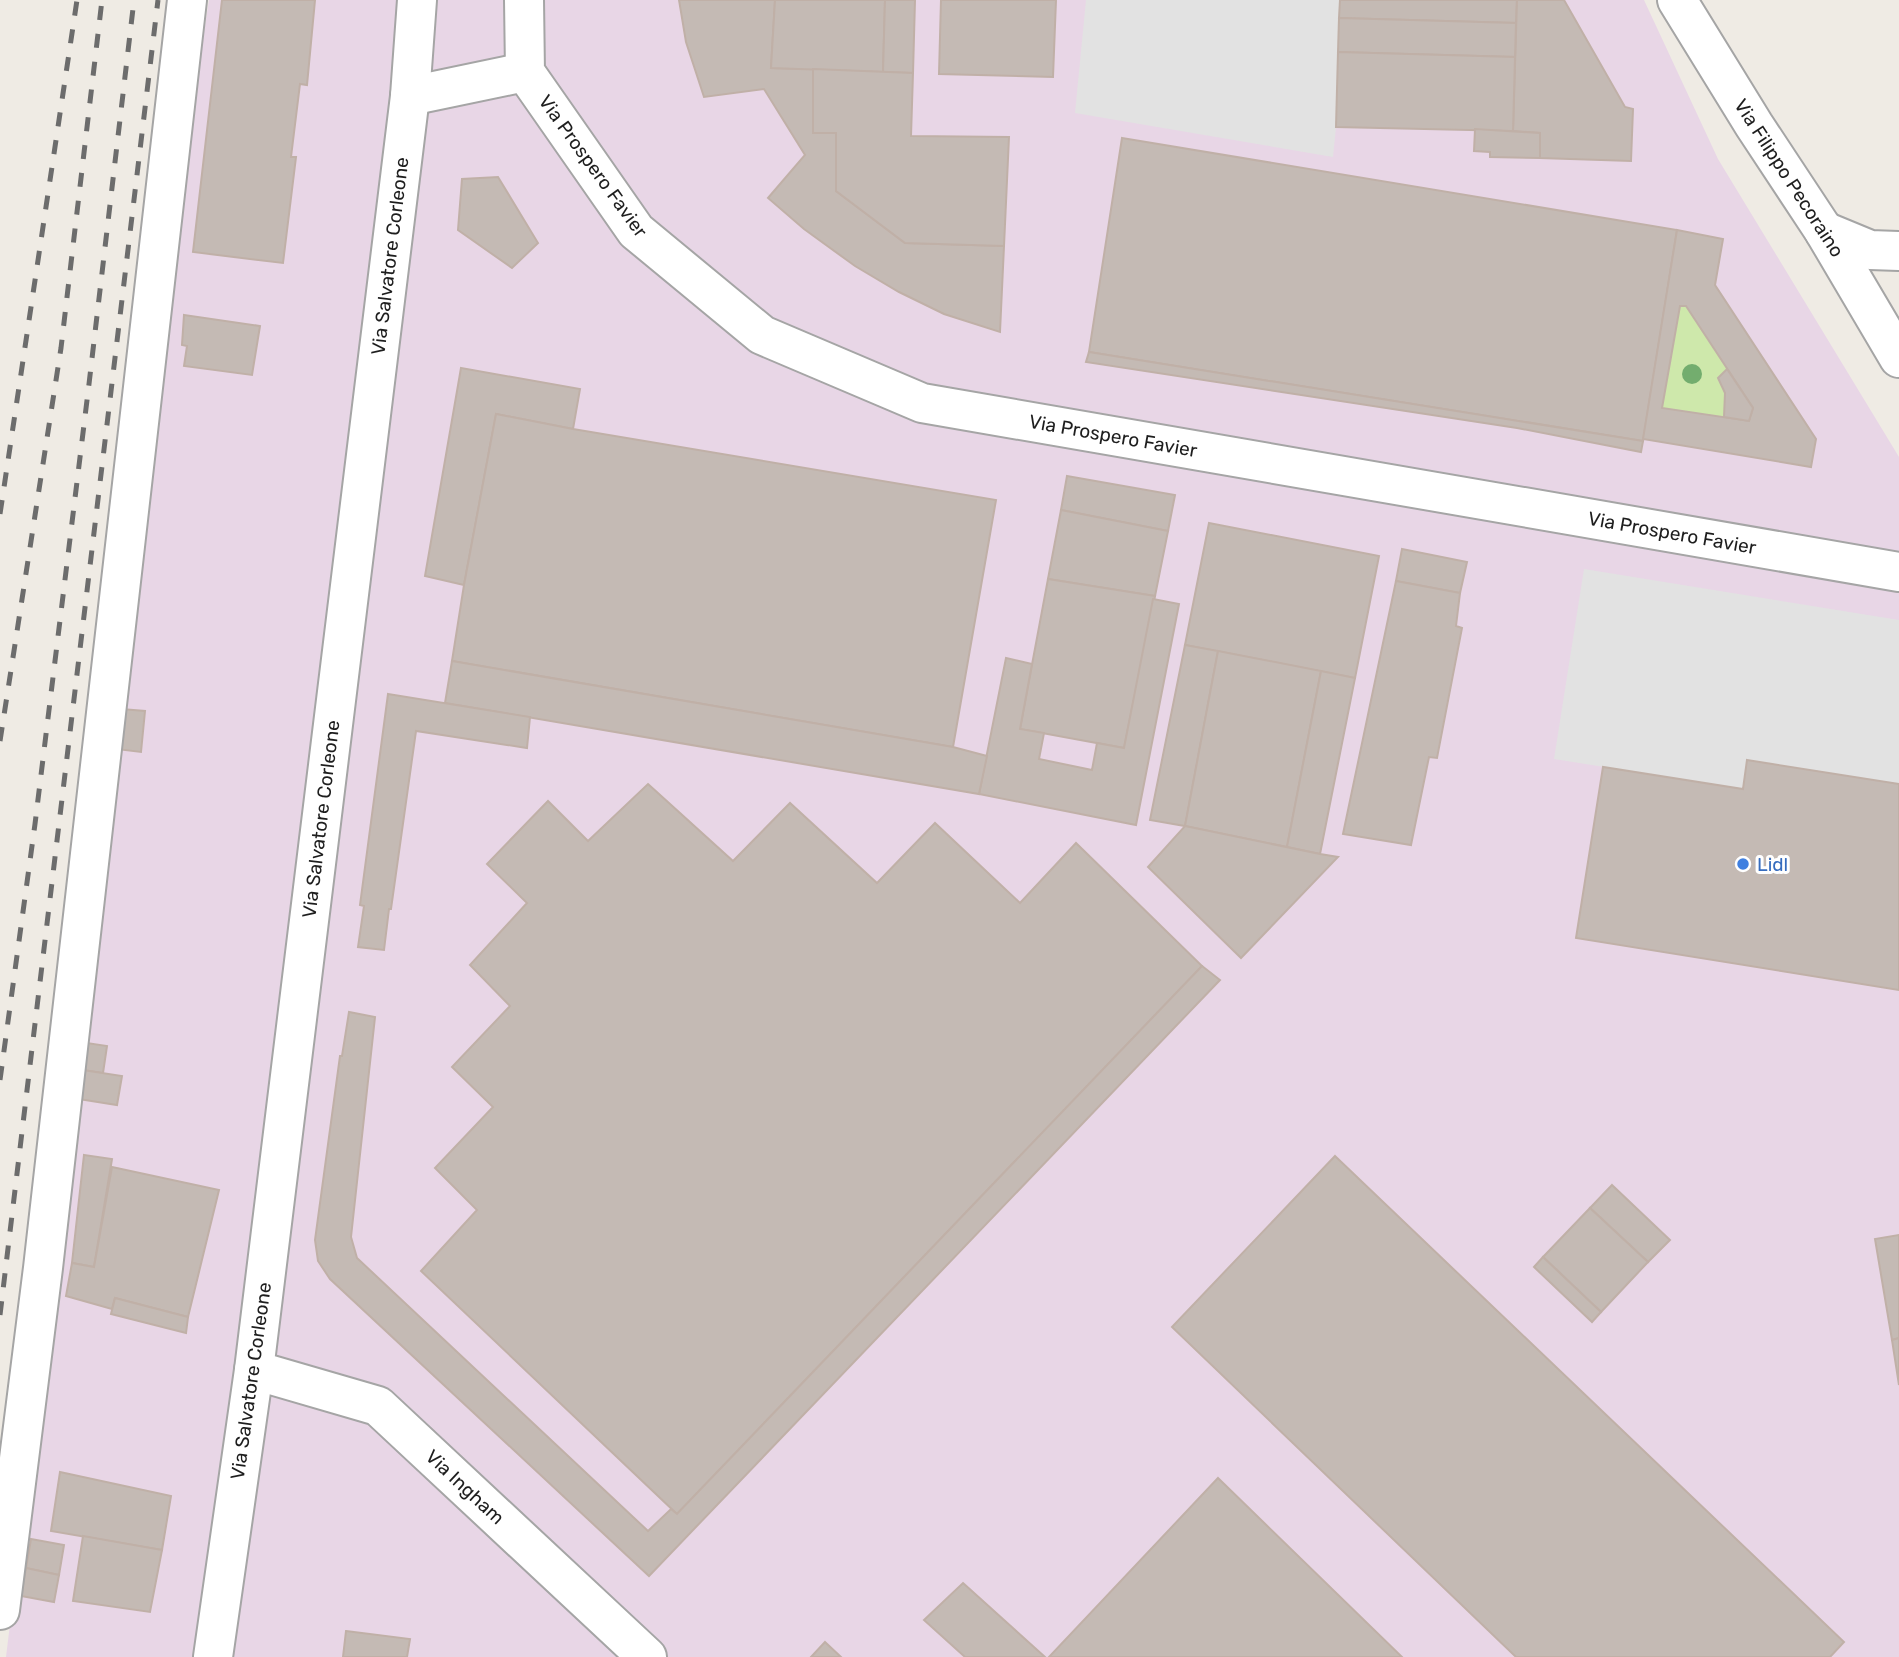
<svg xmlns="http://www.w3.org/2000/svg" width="1899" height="1657" font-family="Rubik,sans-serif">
<rect width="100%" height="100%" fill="#efebe4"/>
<path fill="#e8d6e6" d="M209,0H1644L1718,159L1899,457V1657H6L80,1049L178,197Z"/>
<path fill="#cee8ab" d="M1680,306H1686L1727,369L1724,417L1662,408Z"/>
<g fill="#e2e2e2">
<path d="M1086,0H1340L1336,127L1333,157L1075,113Z"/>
<path d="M1584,569L1899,620V784L1747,760L1743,789L1554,759Z"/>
</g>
<g fill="#c4bab4" stroke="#c0b0a7" stroke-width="2" fill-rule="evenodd">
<path d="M222,0H315L307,85L300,84L291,157H296L283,263L193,252Z"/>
<path d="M679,0H775L771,68L813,69V133H836V191L905,243L1004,246L1000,332L944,314L899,292L855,266L804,229L768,198L805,155L764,89L704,97L686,42Z"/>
<path d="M775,0H885L883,72L771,68Z"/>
<path d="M885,0H915L913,73L883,72Z"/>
<path d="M941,0H1056L1053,77L939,74Z"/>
<path d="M1340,0H1517L1516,23L1339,18Z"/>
<path d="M1517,0H1564L1625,107L1633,109L1631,161L1540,158V133L1513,131Z"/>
<path d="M1339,18L1516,23L1515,57L1338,52Z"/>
<path d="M1338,52L1515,57L1513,131L1336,127Z"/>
<path d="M813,69L913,73L911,136L1009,137L1004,246L905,243L836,191V133H813Z"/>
<path d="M1475,129L1540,133V158L1490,157V152L1474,151Z"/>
<path d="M1122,138L1677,230L1643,441L1089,352Z"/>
<path d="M498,177L538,243L512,268L458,230L462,179Z"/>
<path d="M1677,230L1723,239L1715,285L1816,439L1811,467L1643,439ZM1680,306H1686L1753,408L1749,421L1662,408Z"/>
<path d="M184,315L260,326L252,375L184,366L187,346L182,345Z"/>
<path d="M1089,352L1643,441L1641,452L1517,428L1086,362Z"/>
<path d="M461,368L580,389L573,429L496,414L464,585L425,576Z"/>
<path d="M1727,369L1753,408L1749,421L1724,417L1725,393L1718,378Z"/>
<path d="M496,414L573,429L996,500L953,747L452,661L464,585Z"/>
<path d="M1067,476L1175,495L1168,531L1061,510Z"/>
<path d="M1061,510L1168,531L1155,596L1048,579Z"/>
<path d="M1209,523L1379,556L1355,678L1185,645Z"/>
<path d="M1402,549L1467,562L1460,593L1396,581Z"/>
<path d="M1048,579L1155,596L1124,748L1020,729Z"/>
<path d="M1396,581L1460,593L1456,626L1462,628L1437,758L1429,757L1411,845L1343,834Z"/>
<path d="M1153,599L1179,604L1136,825L979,794L1006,658L1032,664L1020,729L1044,733L1039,759L1092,770L1097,743L1124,748Z"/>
<path d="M1185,645L1218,651L1185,826L1150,820Z"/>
<path d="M1218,651L1321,671L1287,847L1185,826Z"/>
<path d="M452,661L953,747L987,756L979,794L445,703Z"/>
<path d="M1321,671L1355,678L1320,854L1287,847Z"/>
<path d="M388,694L530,717L527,748L416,731L391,909H389L384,950L358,947L364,906L360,905Z"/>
<path d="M121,709L145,711L141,752L116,749Z"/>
<path d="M1747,760L1899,784V990L1576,938L1603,767L1743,789Z"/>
<path d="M648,784L733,861L790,803L877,883L935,823L1020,903L1076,843L1202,966L677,1514L421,1271L477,1210L435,1168L493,1107L452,1067L510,1006L470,965L527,903L487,864L548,801L588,841Z"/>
<path d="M1185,826L1320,854L1338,857L1241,958L1148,867Z"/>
<path d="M1202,966L1220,980L649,1576L330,1279L318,1261L315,1240L340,1056H342L349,1012L375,1017L351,1237L357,1258L648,1531L671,1509L677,1514Z"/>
<path d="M80,1042L107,1046L103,1073L76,1069Z"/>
<path d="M76,1069L122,1076L117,1105L72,1098Z"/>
<path d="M84,1155L112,1159L94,1267L72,1263Z"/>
<path d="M1335,1156L1844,1642L1830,1657H1516L1172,1327Z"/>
<path d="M112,1167L219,1190L188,1317L115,1298L112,1309L66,1296L72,1263L94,1267Z"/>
<path d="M1612,1185L1670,1240L1648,1262L1590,1208Z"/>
<path d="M1590,1208L1648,1262L1601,1312L1543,1257Z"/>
<path d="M1899,1235V1338L1892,1340L1875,1239Z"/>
<path d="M1543,1257L1601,1312L1592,1322L1534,1267Z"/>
<path d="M115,1298L188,1317L186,1333L111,1314Z"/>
<path d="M1899,1338V1385L1892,1340Z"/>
<path d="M60,1472L171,1496L162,1550L51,1531Z"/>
<path d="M1218,1478L1402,1657H1049Z"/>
<path d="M83,1536L162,1550L150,1612L73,1601Z"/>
<path d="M31,1539L64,1545L59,1575L26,1568Z"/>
<path d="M26,1568L59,1575L54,1602L21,1596Z"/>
<path d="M963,1583L1045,1657H965L924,1620Z"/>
<path d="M346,1631L410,1639L407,1657H343Z"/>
<path d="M825,1642L841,1657H811Z"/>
</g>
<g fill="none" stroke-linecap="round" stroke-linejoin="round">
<g stroke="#a5a5a5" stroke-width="42">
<g id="minor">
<path d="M524,0L525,72L636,231L762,335L922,403L1899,572"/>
<path d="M1677,0L1754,125L1824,231L1899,358"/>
<path d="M410,96L525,72"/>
<path d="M1824,231L1870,250L1899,251"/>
<path d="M254,1370L378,1406L647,1657"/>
<path d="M0,1610L43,1268L187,0"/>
<path d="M213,1657L254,1370L410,96L417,0"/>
</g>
</g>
<use href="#minor" stroke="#fff" stroke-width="38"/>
<g stroke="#6c6c6c" stroke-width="5" stroke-dasharray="14 14" stroke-linecap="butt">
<path d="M0,514L77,0"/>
<path d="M0,741L61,348L102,0"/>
<path d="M0,1080L35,824L89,384L134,0"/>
<path d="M0,1315L158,0"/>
</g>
</g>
<circle fill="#73ad6e" cx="1692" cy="374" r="10"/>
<circle fill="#3f7fe0" stroke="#fff" stroke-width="2.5" cx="1743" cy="864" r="7"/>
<g text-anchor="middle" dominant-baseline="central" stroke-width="6" stroke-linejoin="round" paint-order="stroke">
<g font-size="19" fill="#1e1e1e" stroke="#fff">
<text transform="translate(593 166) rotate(54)">Via Prospero Favier</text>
<text transform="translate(1789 178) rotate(57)">Via Filippo Pecoraino</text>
<text transform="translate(390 256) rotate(-83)">Via Salvatore Corleone</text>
<text transform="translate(1113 436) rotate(10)">Via Prospero Favier</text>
<text transform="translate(1672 533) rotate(10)">Via Prospero Favier</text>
<text transform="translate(321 819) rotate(-83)">Via Salvatore Corleone</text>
<text transform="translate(251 1381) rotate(-82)">Via Salvatore Corleone</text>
<text transform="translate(465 1487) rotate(43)">Via Ingham</text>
</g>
<g font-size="19" fill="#366cbe" stroke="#fff" text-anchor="start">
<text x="1757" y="864">Lidl</text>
</g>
</g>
</svg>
